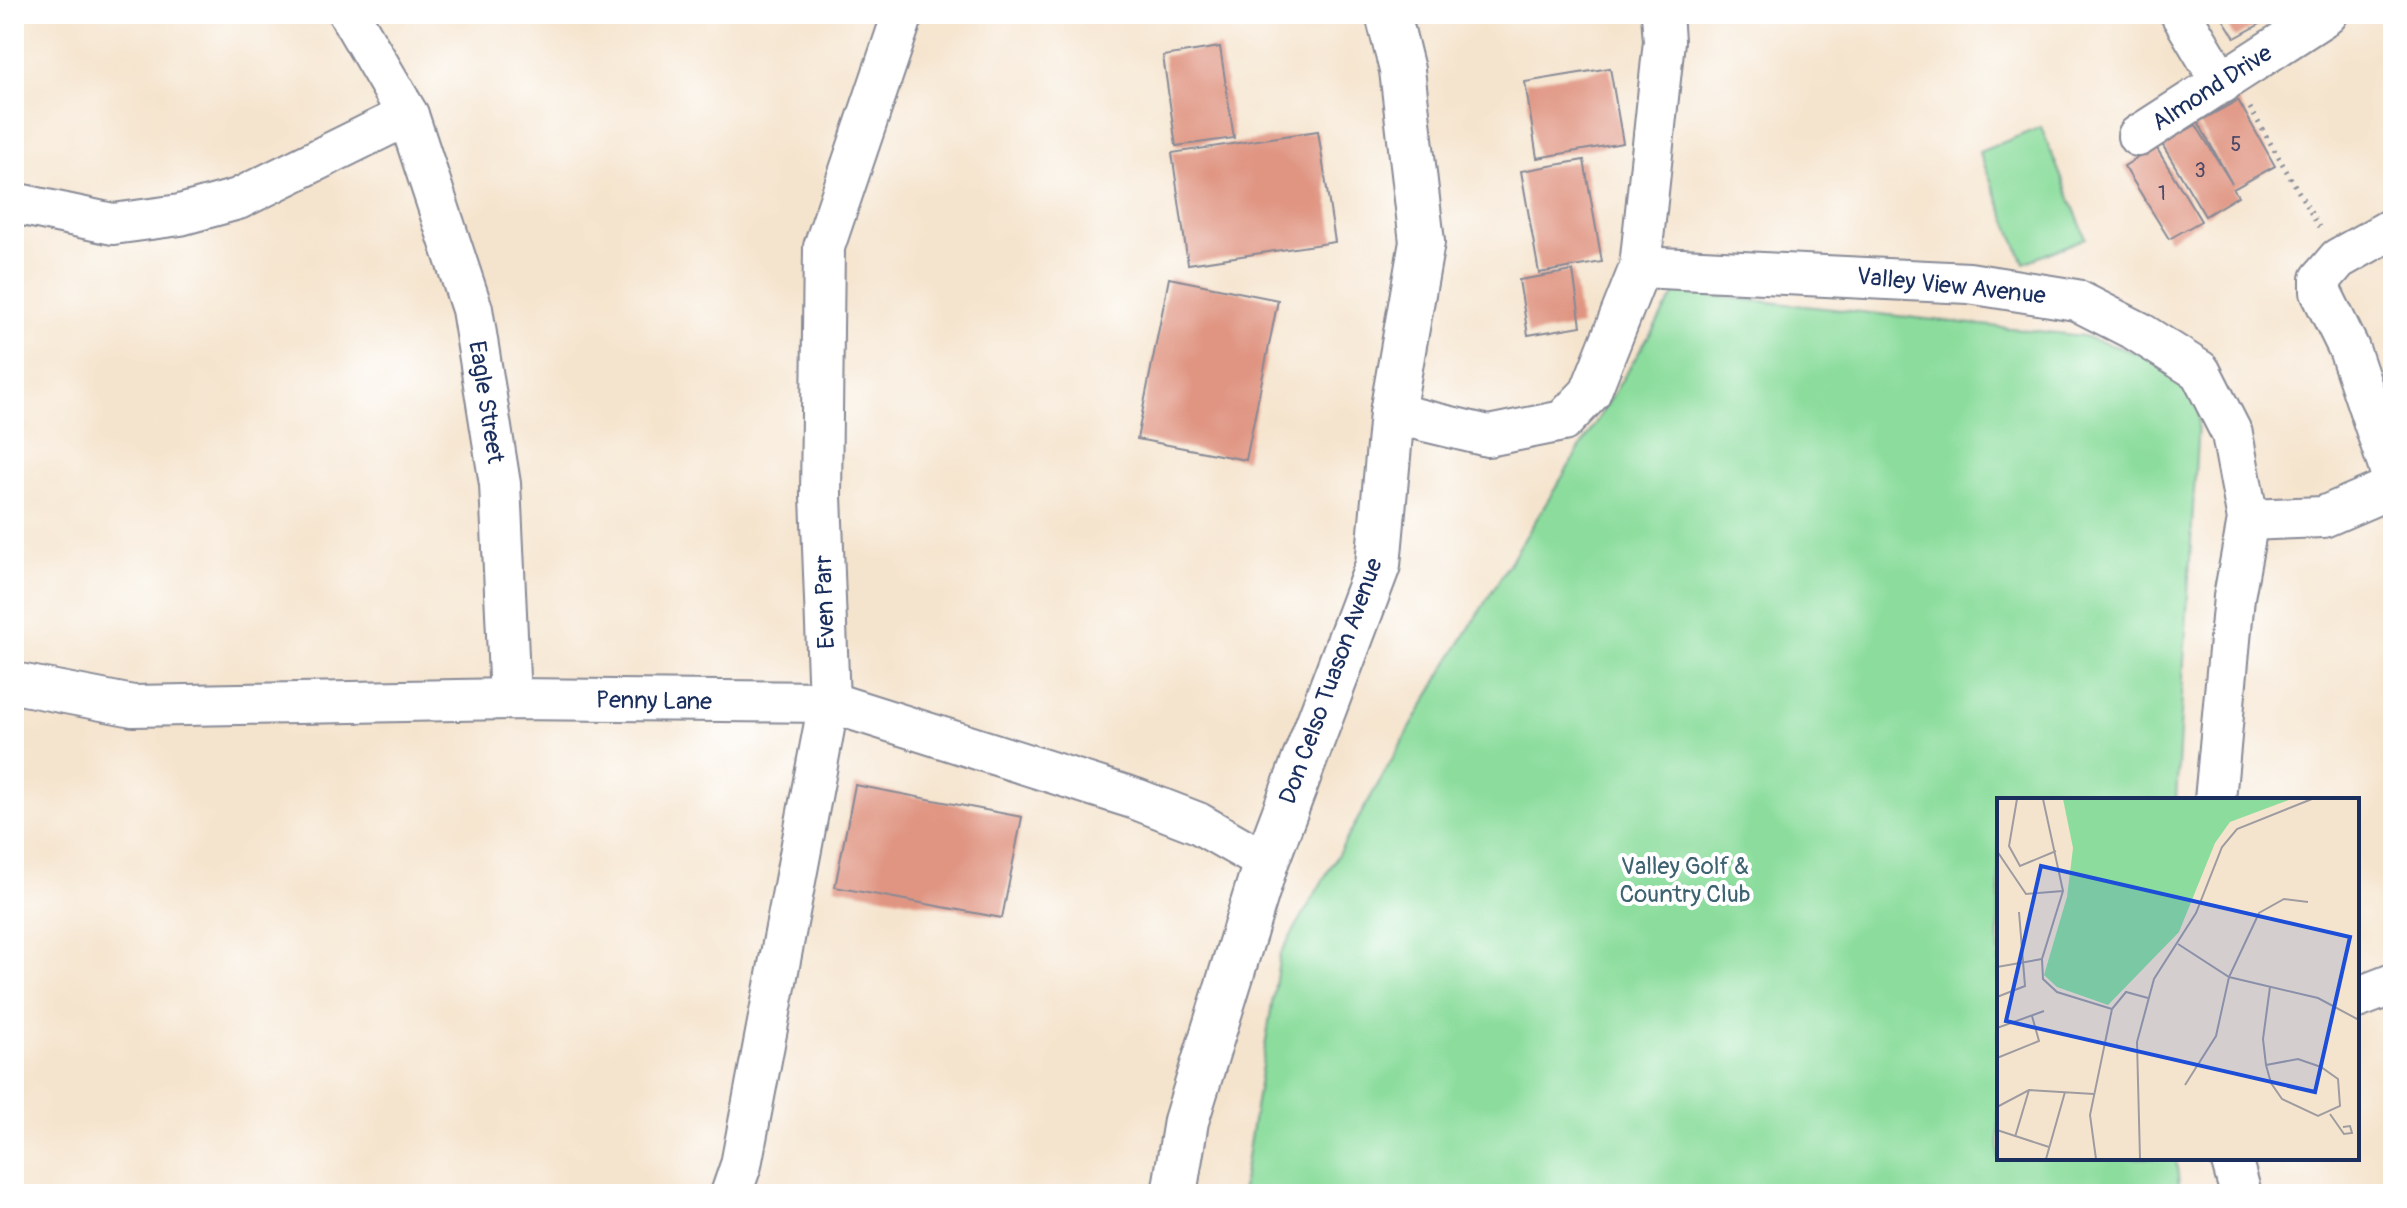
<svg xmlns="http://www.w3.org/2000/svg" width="2407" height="1208" font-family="Pangolin,sans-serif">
<rect width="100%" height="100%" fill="#fff"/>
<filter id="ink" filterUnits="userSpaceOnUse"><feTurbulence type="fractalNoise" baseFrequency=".0125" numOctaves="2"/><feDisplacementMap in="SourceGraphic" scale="16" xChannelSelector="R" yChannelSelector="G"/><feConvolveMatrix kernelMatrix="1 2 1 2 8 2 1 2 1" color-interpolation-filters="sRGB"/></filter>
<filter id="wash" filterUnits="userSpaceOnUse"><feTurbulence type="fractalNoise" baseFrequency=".006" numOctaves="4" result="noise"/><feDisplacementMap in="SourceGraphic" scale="32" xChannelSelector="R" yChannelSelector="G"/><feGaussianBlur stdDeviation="1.8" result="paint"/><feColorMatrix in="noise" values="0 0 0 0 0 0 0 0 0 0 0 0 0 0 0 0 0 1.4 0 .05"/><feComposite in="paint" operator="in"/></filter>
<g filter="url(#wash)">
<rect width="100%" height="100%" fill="#f5e4cd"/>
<g fill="#8cdd9d" stroke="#54867e" stroke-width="2">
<path d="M2041,127L2086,238L2024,263L1979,152Z"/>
<path d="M1676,292L2083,336L2152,358L2199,405L2176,800H1999V1158H2176L2180,1194H1241L1280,955L1443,671Z"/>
</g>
<g id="blocks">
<g fill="#e09582">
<path d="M2220,14H2278L2235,38Z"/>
<path d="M1220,47L1234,138L1176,146L1163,56Z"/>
<path d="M1610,68L1623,143L1537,158L1525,82Z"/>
<path d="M2238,100L2275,166L2233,189L2238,196L2205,216L2162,144L2196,125L2232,184L2198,122Z"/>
<path d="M1318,131L1335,242L1188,264L1172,153Z"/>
<path d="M2156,147L2201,221L2169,239L2124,166Z"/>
<path d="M1584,160L1602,262L1539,273L1521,171Z"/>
<path d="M1573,271L1581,326L1528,335L1519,280Z"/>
<path d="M1169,278L1278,300L1246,460L1137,439Z"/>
<path d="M855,785L1022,817L1002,918L835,887Z"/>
</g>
</g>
</g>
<g filter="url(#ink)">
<use href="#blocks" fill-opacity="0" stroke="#888a96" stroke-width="2"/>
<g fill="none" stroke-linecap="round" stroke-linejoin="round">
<g stroke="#888a96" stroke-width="44">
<g id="minor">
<path d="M349,14L408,115L472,309L500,484L510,699"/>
<path d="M2181,14L2222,83"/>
<path d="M2138,136L2327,14"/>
<path d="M14,203L113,224L180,215L238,199L408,115"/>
<path d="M2393,228L2338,259L2321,279V292L2349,349L2393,479"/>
<path d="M1640,267L1664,41L1662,14"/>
<path d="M1392,413L1488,436L1563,421L1590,393L1640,267L1969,283L2076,300L2137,331L2200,371L2232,434L2248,520L2234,597L2215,800"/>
<path d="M2248,520L2323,517L2393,487"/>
<path d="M14,683L133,706L510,699L829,702L1136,799L1198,823L1266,862"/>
<path d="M2357,998L2393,984"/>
<path d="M2231,1158L2241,1194"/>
<path d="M731,1194L741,1165L829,702L821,496L824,247L903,14"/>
</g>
</g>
<g stroke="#888a96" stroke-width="48">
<path id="tertiary" d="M1174,1194L1186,1121L1266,862L1378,565L1392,413L1422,242L1402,70L1388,14"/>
</g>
<path stroke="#888a96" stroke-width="5" stroke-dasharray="2 6" stroke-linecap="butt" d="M2250,108L2319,227"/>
<use href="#minor" stroke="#fff" stroke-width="40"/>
<use href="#tertiary" stroke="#fff" stroke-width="44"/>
</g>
</g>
<g text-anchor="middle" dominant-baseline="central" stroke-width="8" stroke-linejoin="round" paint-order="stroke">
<g font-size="20" fill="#4c4867">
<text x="2236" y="144">5</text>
<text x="2200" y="170">3</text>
<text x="2162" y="193">1</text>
</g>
<g font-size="24" fill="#1b2f5e" stroke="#fff">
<text transform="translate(2212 88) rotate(-33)">Almond Drive</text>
<text transform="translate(1951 286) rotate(6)">Valley View Avenue</text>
<text transform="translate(486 402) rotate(81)">Eagle Street</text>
<text transform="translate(825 602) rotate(-92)">Even Parr</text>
<text transform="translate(1331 681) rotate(-70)">Don Celso Tuason Avenue</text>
<text transform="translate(654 701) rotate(1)">Penny Lane</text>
</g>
<g font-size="24" fill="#3d6371" stroke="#fff">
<text x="1685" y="866">Valley Golf &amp;<tspan x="1685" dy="28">Country Club</tspan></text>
</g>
</g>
<g transform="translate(1997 798)">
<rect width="362" height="362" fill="#f5e4cd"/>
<path d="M66,1H294L233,24L218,45L182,134L111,207L60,189L47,177L70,99L76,50Z" fill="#8cdd9d"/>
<path fill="none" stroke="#9e9ca1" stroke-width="2" d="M20,1L12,48L23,68L59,53M46,1L66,93L45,161L46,181L60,194L115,211L129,194L151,200M0,53L29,96L66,93M181,146L232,179L321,200L362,222M0,169L45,161M0,199L28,188L22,114M0,230L47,213M0,260L42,243L35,218M269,267L301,261L324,269L341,281L343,308L321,318L285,301L274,285L269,267L266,241L273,189M188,287L219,238L232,179L262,115L287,101L311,104M0,309L32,292L97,296M333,316L347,336L355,335L353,328L346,329M0,332L52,349M18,339L32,292M49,361L68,294M99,361L93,317L115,211M143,361L140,244L157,181L199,115L225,49L240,31L315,1"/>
<path fill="#1d4ed8" fill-opacity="0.15" stroke="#1d4ed8" stroke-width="4" d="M44,68L353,139L318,294L9,223Z"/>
<rect width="362" height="362" fill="none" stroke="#1b2f5e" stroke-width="4"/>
</g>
<rect width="2407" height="1208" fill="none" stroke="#fff" stroke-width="48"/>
</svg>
